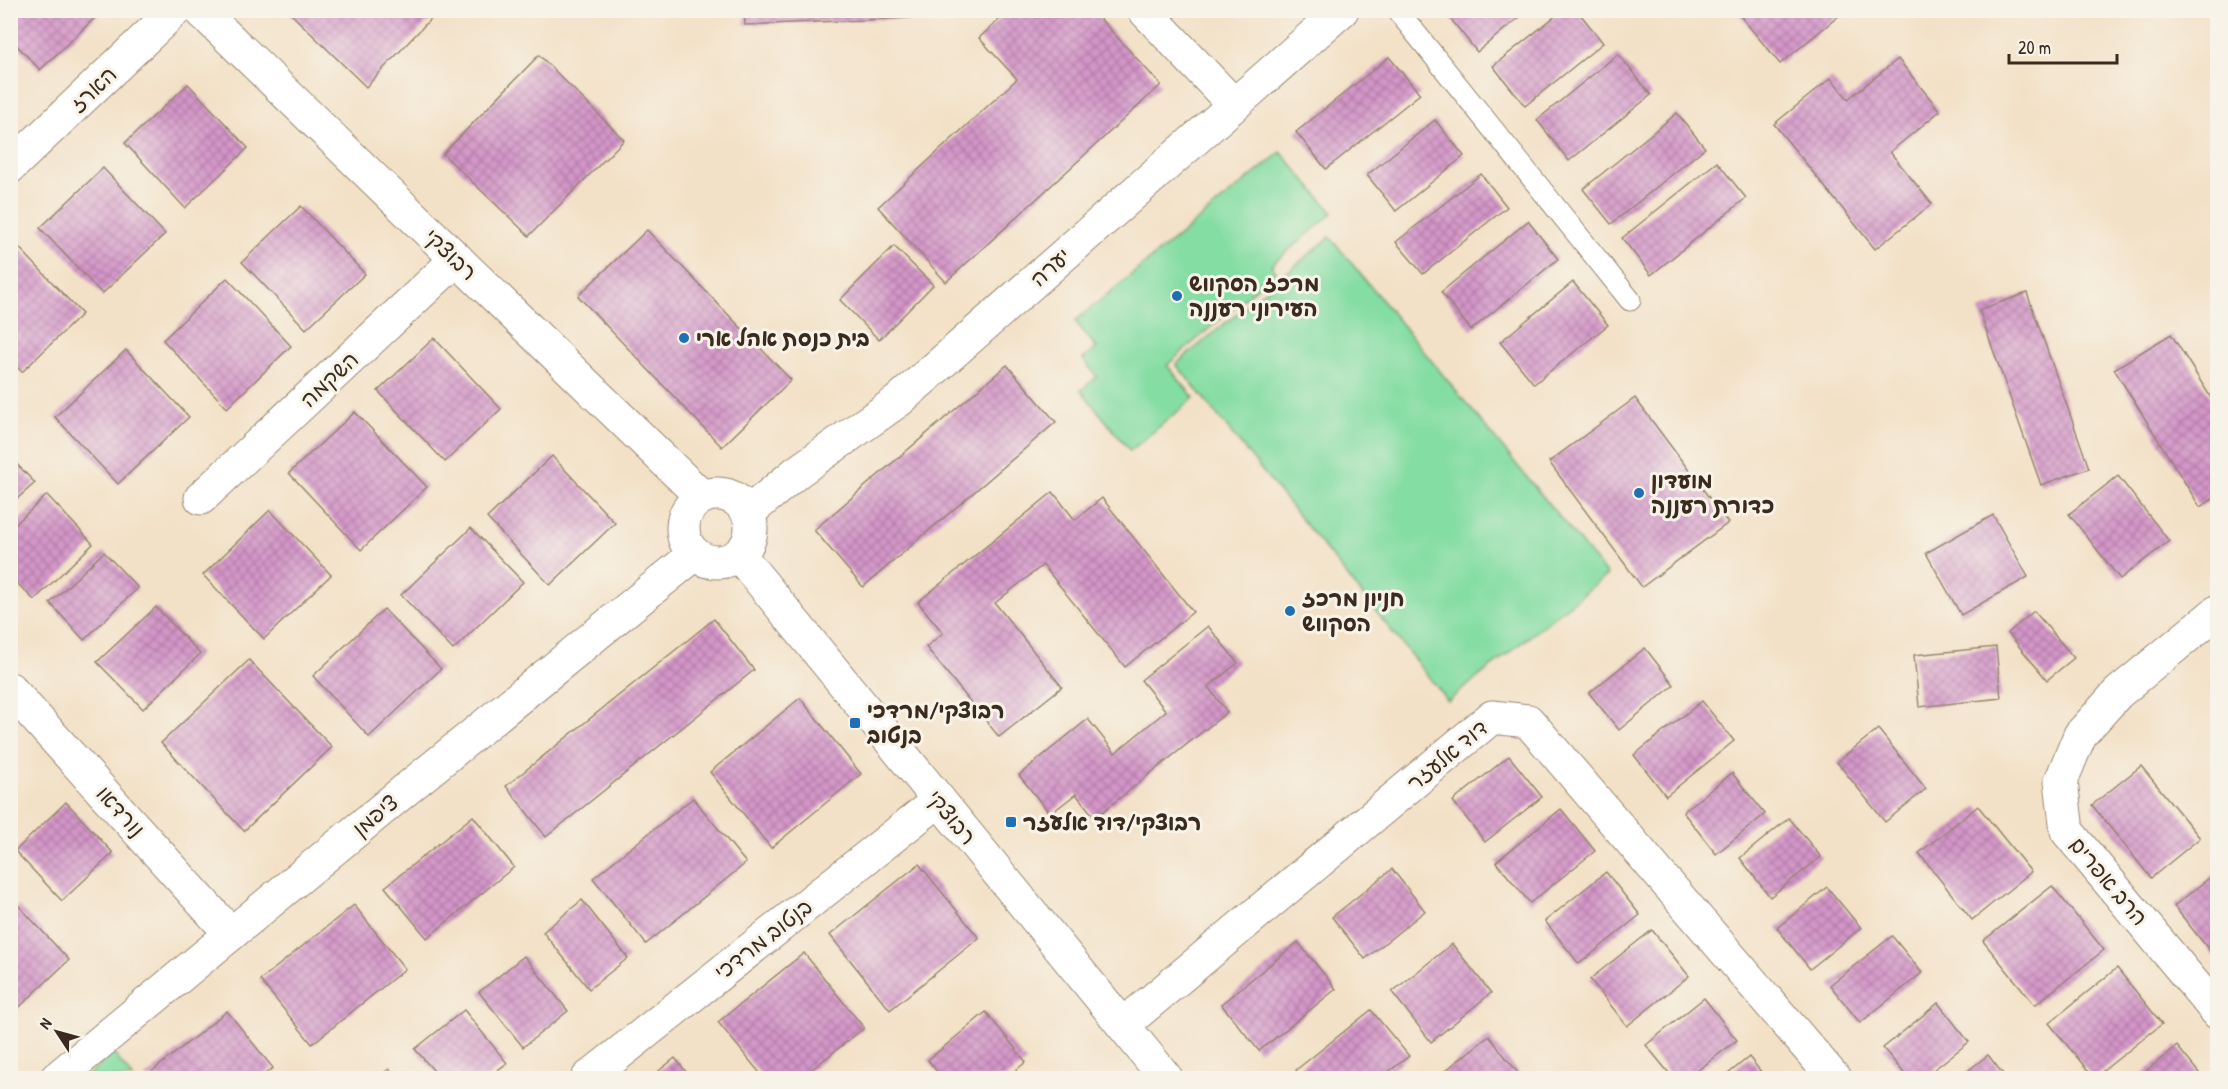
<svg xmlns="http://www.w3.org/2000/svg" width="2228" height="1089" font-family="'Patrick Hand','Playpen Sans Hebrew',sans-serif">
<defs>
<pattern id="building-cross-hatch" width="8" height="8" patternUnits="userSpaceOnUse" patternTransform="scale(1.5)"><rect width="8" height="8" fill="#d496c9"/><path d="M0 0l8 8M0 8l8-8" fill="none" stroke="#ad7ba3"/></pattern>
</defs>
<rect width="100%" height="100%" fill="#f7f3e8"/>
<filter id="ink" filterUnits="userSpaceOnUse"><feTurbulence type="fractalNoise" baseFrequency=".0167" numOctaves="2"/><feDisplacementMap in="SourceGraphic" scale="12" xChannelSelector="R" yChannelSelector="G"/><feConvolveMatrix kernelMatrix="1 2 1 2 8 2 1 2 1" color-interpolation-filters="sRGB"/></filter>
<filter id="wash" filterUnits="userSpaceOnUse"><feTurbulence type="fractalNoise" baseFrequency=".008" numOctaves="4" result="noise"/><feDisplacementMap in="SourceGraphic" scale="24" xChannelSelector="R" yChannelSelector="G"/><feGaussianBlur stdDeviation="1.35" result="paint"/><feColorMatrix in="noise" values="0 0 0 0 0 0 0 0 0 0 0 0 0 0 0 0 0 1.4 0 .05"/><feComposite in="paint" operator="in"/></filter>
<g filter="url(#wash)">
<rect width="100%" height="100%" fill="#f3e1c7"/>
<g fill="#84dda3" stroke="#608460" stroke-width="1.5">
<path d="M1281,152L1333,213L1271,265L1276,271L1167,365L1194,398L1130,451L1081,390L1097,377L1083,359L1097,348L1075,321Z"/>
<path d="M1330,237L1607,575L1448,701L1176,364Z"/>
<path d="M114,1054L133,1078H84Z"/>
</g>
<g id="blocks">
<g fill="url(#building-cross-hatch)">
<path d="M10,10H103L40,70L10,38Z"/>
<path d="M287,10H439L366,87Z"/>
<path d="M744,10H911V18L745,25Z"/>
<path d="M1010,10H1092L1161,85L946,282L878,207L1017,79L979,38Z"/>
<path d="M1449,10H1528L1477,52L1446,13Z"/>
<path d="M1563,10H1577L1603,43L1525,106L1493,66Z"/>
<path d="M1739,10H1846L1780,64L1737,12Z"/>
<path d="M1618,54L1651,95L1569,161L1537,120Z"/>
<path d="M539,55L624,140L529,236L443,154Z"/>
<path d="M1389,57L1420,94L1326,169L1296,132Z"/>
<path d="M1898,59L1940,111L1890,152L1932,204L1875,249L1774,124L1831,78L1848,99Z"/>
<path d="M188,84L248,148L185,208L125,143Z"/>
<path d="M1677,113L1705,148L1611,224L1583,189Z"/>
<path d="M1435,120L1464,156L1396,211L1367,175Z"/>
<path d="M1717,162L1746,198L1651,275L1622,238Z"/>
<path d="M103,168L165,234L102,294L40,228Z"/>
<path d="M1481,174L1507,207L1423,274L1396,242Z"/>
<path d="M301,206L365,274L306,329L242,262Z"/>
<path d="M1528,221L1558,259L1471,330L1441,292Z"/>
<path d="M647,230L791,380L722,447L578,296Z"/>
<path d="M13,241L82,314L22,372L10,360V244Z"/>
<path d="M894,246L933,285L879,340L840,300Z"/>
<path d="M227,278L291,346L227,408L163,340Z"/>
<path d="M1573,282L1608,325L1534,384L1500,342Z"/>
<path d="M2027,293L2089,468L2041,485L1979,310Z"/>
<path d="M2171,334L2218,409V496L2200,507L2114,369Z"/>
<path d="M434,338L501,409L445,462L378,391Z"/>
<path d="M126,350L189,417L118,484L55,417Z"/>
<path d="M1007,365L1056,422L863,587L814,530Z"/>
<path d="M1635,398L1728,523L1642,587L1549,462Z"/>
<path d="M355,412L427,487L361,550L289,473Z"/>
<path d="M552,456L615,523L550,585L487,518Z"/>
<path d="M10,457L35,483L10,505Z"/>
<path d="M2118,476L2169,541L2120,579L2069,514Z"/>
<path d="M1053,492L1075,520L1102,498L1193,612L1125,667L1043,565L995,603L1062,687L999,737L926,647L943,633L918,602Z"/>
<path d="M47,495L93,544L34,600L10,576V529Z"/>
<path d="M270,510L331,575L264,639L203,575Z"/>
<path d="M1993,515L2028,577L1961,615L1926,553Z"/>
<path d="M471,528L523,582L453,650L401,595Z"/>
<path d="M104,552L138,588L84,640L50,603Z"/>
<path d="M156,607L200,654L143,709L97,662Z"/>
<path d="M384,609L441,669L369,737L313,676Z"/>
<path d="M2034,611L2074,658L2047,680L2008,633Z"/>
<path d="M714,619L754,670L546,837L506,786Z"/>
<path d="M1208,626L1238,663L1208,687L1227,712L1095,818L1076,794L1050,814L1019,775L1088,719L1115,753L1166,711L1141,680Z"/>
<path d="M1996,647L2001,698L1919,707L1914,655Z"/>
<path d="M1645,648L1674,685L1619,730L1589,693Z"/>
<path d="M249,660L332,747L244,831L161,743Z"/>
<path d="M800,698L861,774L771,848L710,772Z"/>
<path d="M1702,701L1734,741L1666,796L1634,755Z"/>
<path d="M1878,729L1926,789L1885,822L1837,762Z"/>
<path d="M1509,756L1542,797L1485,842L1453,801Z"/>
<path d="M2141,766L2200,838L2151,878L2092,805Z"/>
<path d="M1732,773L1765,814L1716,854L1683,812Z"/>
<path d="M693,798L746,863L646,944L593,878Z"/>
<path d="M66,802L113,853L62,901L15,851Z"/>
<path d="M1978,806L2031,872L1972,920L1919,853Z"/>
<path d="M1561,809L1595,851L1530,903L1496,862Z"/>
<path d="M473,816L514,867L427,938L385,887Z"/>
<path d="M1789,818L1821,857L1770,897L1740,858Z"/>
<path d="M919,864L979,938L890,1010L830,935Z"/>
<path d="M1392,869L1425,911L1365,959L1332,917Z"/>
<path d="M2218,871V961L2174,906Z"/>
<path d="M1606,872L1640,915L1579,964L1545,921Z"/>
<path d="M2052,886L2104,950L2035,1005L1983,941Z"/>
<path d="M1827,887L1861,928L1810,969L1777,928Z"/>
<path d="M582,900L628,958L589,989L543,932Z"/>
<path d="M354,905L405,969L312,1044L260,980Z"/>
<path d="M19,906L69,960L10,1016V915Z"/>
<path d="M1652,930L1689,976L1627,1026L1590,979Z"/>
<path d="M1892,936L1922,973L1860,1023L1830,985Z"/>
<path d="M1298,942L1336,989L1259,1051L1221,1004Z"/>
<path d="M1452,944L1491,993L1431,1042L1392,992Z"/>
<path d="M804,953L864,1028L801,1078H764L718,1022Z"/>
<path d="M524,956L568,1011L523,1047L479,992Z"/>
<path d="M2117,968L2162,1024L2094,1078L2049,1023Z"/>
<path d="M1704,998L1737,1040L1688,1078H1673L1646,1045Z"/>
<path d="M1938,1003L1969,1042L1923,1078H1908L1883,1048Z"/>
<path d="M464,1010L507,1063L487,1078H440L415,1049Z"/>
<path d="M1371,1010L1409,1056L1380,1078H1303L1296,1070Z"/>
<path d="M227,1011L273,1068L260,1078H144Z"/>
<path d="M986,1012L1026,1062L1006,1078H942L928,1060Z"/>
<path d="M1489,1036L1522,1078H1436Z"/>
<path d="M2177,1046L2203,1078H2137Z"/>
<path d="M1988,1055L2006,1078H1959Z"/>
<path d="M1749,1057L1766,1078H1723Z"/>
<path d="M675,1058L691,1078H650Z"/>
<path d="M389,1069L397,1078H377Z"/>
</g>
</g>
</g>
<g filter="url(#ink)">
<use href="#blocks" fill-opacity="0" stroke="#978672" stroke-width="1.5"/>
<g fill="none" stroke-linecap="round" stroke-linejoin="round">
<g stroke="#978672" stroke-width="23">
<path id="service" d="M1397,10L1630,300"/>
</g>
<g stroke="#978672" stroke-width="35">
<g id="minor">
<path d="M200,10L702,497"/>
<path d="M1144,10L1233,104"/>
<path d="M10,167L175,10"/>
<circle cx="717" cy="528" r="34"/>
<path d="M201,498L457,259"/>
<path d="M748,513L797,472L898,401L1342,10"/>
<path d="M739,555L1166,1078"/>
<path d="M2218,611L2118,693L2080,735L2061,781L2067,831L2218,1013"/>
<path d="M10,689L231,934"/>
<path d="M1123,1025L1492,717L1528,721L1834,1078"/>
<path d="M57,1078L398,796L695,554"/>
<path d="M588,1078L939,800"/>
</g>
</g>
<use href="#service" stroke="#fff" stroke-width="21"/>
<use href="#minor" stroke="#fff" stroke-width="33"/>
</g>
</g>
<g fill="#1f6fb2" stroke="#f7f3e8" stroke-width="2">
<circle cx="1177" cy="296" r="6"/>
<circle cx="684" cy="338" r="6"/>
<circle cx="1639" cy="493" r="6"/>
<circle cx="1290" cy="611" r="6"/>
<rect x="849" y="717" width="12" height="12" rx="3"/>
<rect x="1005" y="816" width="12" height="12" rx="3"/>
</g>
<g text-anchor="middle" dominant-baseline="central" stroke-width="6" stroke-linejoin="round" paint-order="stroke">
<g font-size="22" fill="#3b2a1e" stroke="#f7f3e8">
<text transform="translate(93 89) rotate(-44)">הארז</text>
<text transform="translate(451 254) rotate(44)">רבוצקי</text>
<text transform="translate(1050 267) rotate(-42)">יערה</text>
<text transform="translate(329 379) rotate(-43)">השקמה</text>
<text transform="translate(1447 755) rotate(-40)">דוד אלעזר</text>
<text transform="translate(121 811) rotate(48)">נורדאו</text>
<text transform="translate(375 815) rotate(-40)">ציפמן</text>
<text transform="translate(952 817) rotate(51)">רבוצקי</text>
<text transform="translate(2109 881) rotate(50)">הרב אפרים</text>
<text transform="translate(763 939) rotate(-38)">בנטוב מרדכי</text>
</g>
<g font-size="22" font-weight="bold" fill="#3b2a1e" stroke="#f7f3e8" text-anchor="start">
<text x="1189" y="283">מרכז הסקווש<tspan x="1189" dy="25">העירוני רעננה</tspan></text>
<text x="696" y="338">בית כנסת אהל ארי</text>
<text x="1651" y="480">מועדון<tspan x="1651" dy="25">כדורת רעננה</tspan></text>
<text x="1302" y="598">חניון מרכז<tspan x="1302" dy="25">הסקווש</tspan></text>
<text x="867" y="710">רבוצקי/מרדכי<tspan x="867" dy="25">בנטוב</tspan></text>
<text x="1023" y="822">רבוצקי/דוד אלעזר</text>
</g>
</g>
<rect width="2228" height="1089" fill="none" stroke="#f7f3e8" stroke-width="36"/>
<g transform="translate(57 1032) rotate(306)" stroke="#f7f3e8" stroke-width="4.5" paint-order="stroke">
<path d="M0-4.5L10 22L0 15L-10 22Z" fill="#3b2a1e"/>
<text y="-9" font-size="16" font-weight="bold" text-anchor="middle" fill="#3b2a1e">N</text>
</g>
<path d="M2009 54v9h108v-9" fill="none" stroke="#3b2a1e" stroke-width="3"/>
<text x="2018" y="54" font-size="18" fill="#3b2a1e" stroke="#f7f3e8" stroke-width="4.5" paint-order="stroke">20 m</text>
</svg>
